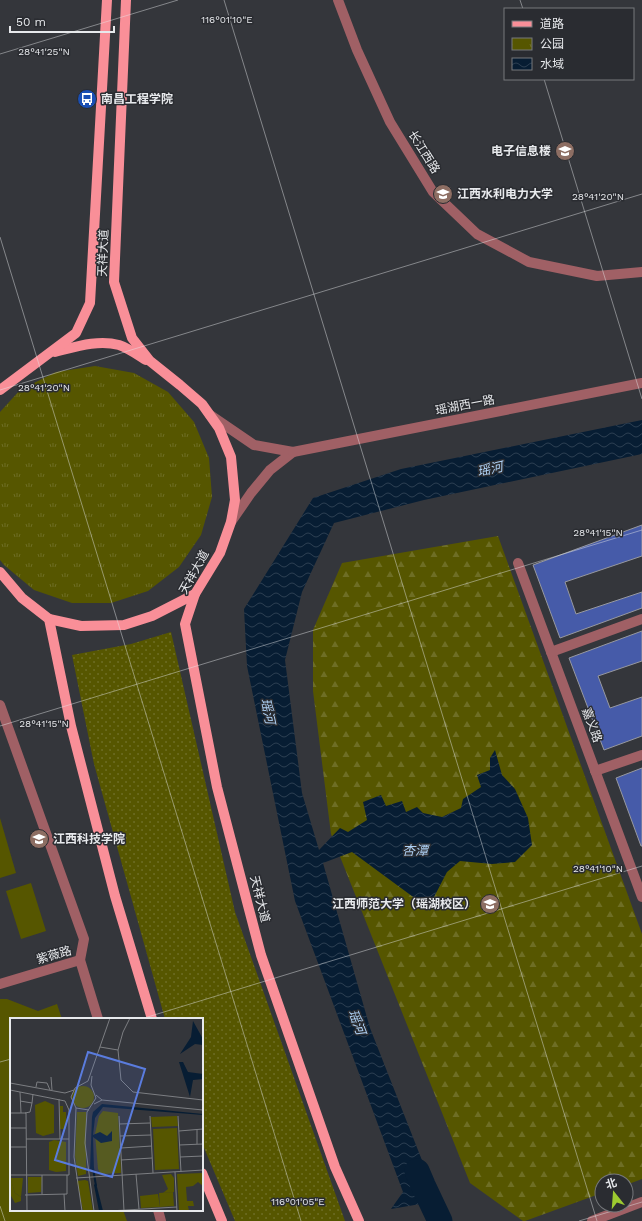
<svg xmlns="http://www.w3.org/2000/svg" width="642" height="1221" font-family="'Work Sans','Noto Sans SC',sans-serif">
<defs>
<pattern id="grass-dots" width="8" height="8" patternUnits="userSpaceOnUse"><rect width="8" height="8" fill="#565600"/><path d="M2 2h.1M6 6h.1" fill="none" stroke="#6e6e25" stroke-width="1.8" stroke-linecap="round"/></pattern>
<pattern id="forest-firs" width="22" height="20" patternUnits="userSpaceOnUse"><rect width="22" height="20" fill="#565600"/><path d="M5 1l3.5 6h-7zM16 11l3.5 6h-7z" fill="#6e6e25"/></pattern>
<pattern id="park-tufts" width="24" height="20" patternUnits="userSpaceOnUse"><rect width="24" height="20" fill="#565600"/><path d="M3 7l-1-3M5 7V3M7 7l1-3M15 17l-1-3M17 17v-4M19 17l1-3" fill="none" stroke="#6e6e25"/></pattern>
<pattern id="water-waves" width="16" height="10" patternUnits="userSpaceOnUse"><rect width="16" height="10" fill="#071d33"/><path d="M0 5q4-4 8 0t8 0" fill="none" stroke="#2b3e51"/></pattern>
</defs>
<rect width="100%" height="100%" fill="#34363b"/>
<path fill="url(#grass-dots)" d="M171,632L235,912L345,1221H235L202,1143V1019H165L94,764L72,655L131,644Z"/>
<path fill="url(#forest-firs)" d="M498,536L642,934V1179L626,1185V1181H602V1193L525,1221H523L470,1183L331,834L313,691V630L342,563Z"/>
<path fill="url(#park-tufts)" d="M95,366L134,373L168,392L194,422L209,458L212,497L201,535L179,567L148,591L111,603H72L34,590L4,565L0,560V412L20,390L56,372Z"/>
<g fill="#565600">
<path d="M0,818L16,873L0,878Z"/>
<path d="M31,883L46,931L21,939L6,891Z"/>
<path d="M0,999H7L38,1011L57,1004L62,1019H11V1210H123L127,1221H0Z"/>
</g>
<path fill="url(#water-waves)" d="M642,420V454L424,500L334,523L302,592L285,660L302,793L319,850L340,828L348,832L367,820L363,802L381,795L386,806L402,801L406,812L417,807L423,813L442,817L461,808L463,799L481,787L477,775L490,770V758L495,750L502,775L515,789L528,818L532,845L515,862L492,864L460,861L447,872L434,897L420,902L352,852L323,863L370,1028L438,1201L391,1209L403,1192L295,901L247,666L244,609L313,498L401,469Z"/>
<g fill="none" stroke-linecap="round" stroke-linejoin="round">
<path stroke="#071d33" stroke-width="25" d="M417,1171L423,1185L440,1221"/>
</g>
<g fill="#465ba9" stroke="#9799a0">
<path d="M642,525V556L565,582L576,614L642,592V608L560,638L533,565Z"/>
<path d="M642,631V661L598,676L610,708L642,697V736L604,750L569,658Z"/>
<path d="M642,768V846H641L616,778Z"/>
</g>
<g fill="none" stroke-linecap="round" stroke-linejoin="round">
<g stroke="#a06065" stroke-width="10">
<path d="M518,563L642,897"/>
<path d="M551,652L642,619"/>
<path d="M0,705L84,939L80,960"/>
<path d="M595,771L642,755"/>
<path d="M0,984L80,960L98,1019"/>
<path d="M158,1210L161,1221"/>
<path d="M592,1221L642,1202"/>
</g>
<g stroke="#a06065" stroke-width="10">
<path d="M338,0L357,50L390,122L433,192L477,234L529,262L597,276L642,272"/>
<path d="M210,415L254,445L293,452L270,470L251,493L231,522"/>
<path d="M293,452L642,383"/>
</g>
<g stroke="#f98f98" stroke-width="10">
<path d="M126,0L114,282L132,338L150,361L180,385L202,404L219,428L231,457L235,500L231,522L220,553L195,594L185,624L217,787L261,955L335,1167L359,1221"/>
<path d="M55,352C75,347 98,339 119,345C128,348 138,355 146,360"/>
<path d="M0,390L76,333L90,303L107,0"/>
<path d="M0,572L22,598L49,619L71,726L115,896L152,1019"/>
<path d="M49,619L81,626L124,625L152,616L195,594"/>
<path d="M202,1173L222,1221"/>
</g>
</g>
<path fill="none" stroke="#e7e9ec" stroke-width="1" stroke-opacity="0.45" d="M224,0L597,1221M520,0L523,9M0,54L178,0M544,79L642,399M0,237L301,1221M0,390L642,194M0,726L642,530M141,1019L642,866M0,1062L11,1059M0,1206L5,1221M579,1221L642,1202"/>
<defs>
<g id="bus-disc" transform="scale(1)"><circle r="9.5" fill="#1a4fb4" stroke="#2a2c31"/><path d="M-5-6H5V4H4V6H2V4H-2V6H-4V4H-5ZM-3.5-4V0h7V-4ZM-3.5 1.2v1.5H-2V1.2ZM2 1.2v1.5H3.5V1.2Z" fill="#fff"/></g>
<g id="university-disc" transform="scale(1)"><circle r="9.5" fill="#8d6e63" stroke="#2a2c31"/><path d="M0-5L7-2L0 1L-7-2ZM-4 1L0 2.5L4 1V4Q0 6-4 4Z" fill="#fff"/></g>
</defs>
<g fill-rule="evenodd">
<use href="#bus-disc" x="87" y="99"/>
<use href="#university-disc" x="565" y="151"/>
<use href="#university-disc" x="443" y="194"/>
<use href="#university-disc" x="39" y="839"/>
<use href="#university-disc" x="490" y="904"/>
</g>
<g text-anchor="middle" dominant-baseline="central" stroke-width="3" stroke-linejoin="round" paint-order="stroke">
<g font-size="12" font-weight="bold" fill="#e7e9ec" stroke="#2a2c31" text-anchor="start">
<text x="101" y="99">南昌工程学院</text>
<text x="551" y="151" text-anchor="end">电子信息楼</text>
<text x="457" y="194">江西水利电力大学</text>
<text x="53" y="839">江西科技学院</text>
<text x="476" y="904" text-anchor="end">江西师范大学（瑶湖校区）</text>
</g>
<g font-size="12" fill="#e7e9ec" stroke="#2a2c31">
<text transform="translate(424 152) rotate(58)">长江西路</text>
<text transform="translate(103 253) rotate(-88)">天祥大道</text>
<text transform="translate(465 405) rotate(-11)">瑶湖西一路</text>
<text transform="translate(194 572) rotate(-61)">天祥大道</text>
<text transform="translate(592 725) rotate(70)">嘉义路</text>
<text transform="translate(260 899) rotate(76)">天祥大道</text>
<text transform="translate(54 955) rotate(-16)">紫薇路</text>
</g>
<g font-size="13" font-style="italic" fill="#add0f4" stroke="#2a2c31">
<text transform="translate(490 469) rotate(-13)">瑶河</text>
<text transform="translate(268 711) rotate(78)">瑶河</text>
<text x="415" y="850">杏潭</text>
<text transform="translate(357 1022) rotate(69)">瑶河</text>
</g>
</g>
<g transform="translate(10 1018)">
<rect width="193" height="193" fill="#34363b"/>
<path d="M67,94H76V156L68,158L65,138ZM193,155V168L188,164L183,168L176,169L177,183H183L184,188H178L179,193H169L167,156ZM161,156L164,160V174L153,175L158,171L152,157ZM0,160H13L11,179L5,175ZM75,162L78,163L83,193H73L67,163ZM148,176L150,189L131,190L130,178Z" fill="#565600"/>
<path d="M93,93L108,95L111,155L91,156L88,151L85,116L89,98ZM1,162L5,175L11,179V183L5,185L0,176Z" fill="#565600"/>
<path d="M62 79a11 11 0 1 1 22 0a11 11 0 1 1-22 0Z" fill="#565600"/>
<path d="M35,83L44,87V115L33,118L26,115L25,87ZM50,88H53V94H56V111H50ZM167,98L168,108L142,109L141,99ZM167,110L169,151L145,152L143,111ZM44,122L56,124V153L46,154L39,152V124ZM18,159H32L31,174L18,175ZM163,174L164,188L150,189L149,175Z" fill="#565600"/>
<path d="M183,3L193,21V27L185,26L170,36L181,19ZM169,44H173L178,54L193,56V61L183,62L180,79ZM92,86L193,96V97L93,89L85,100L83,117L90,114L97,118L102,113V123L91,125L83,119L84,152L80,151L82,99L83,94ZM86,165L93,193H89L84,167Z" fill="#071d33"/>
<path fill="none" stroke="#071d33" stroke-width="2" d="M83,150L86,168"/>
<path fill="none" stroke="#7c7e82" stroke-width="1" d="M90,29L108,32L111,62L123,74L193,82M108,32L113,14L120,0M82,58L81,67L86,80L77,94L75,125L84,193M41,59L42,72M0,65L55,75L64,72M26,69L27,64L37,65L40,72M0,72L55,83L59,92V121M10,74L11,95M49,81L50,121M92,82L193,92M10,83L22,85L23,76M84,86L92,82L86,77M66,90L79,92M0,95H16L17,193M15,95L20,94L22,85M109,98L114,193M140,98L143,155M168,98L171,154M109,106L140,105M0,110H16M187,112V126M169,113L193,111M110,118L141,117M169,127L193,126M0,129H16M111,130L142,128M170,139L193,138M111,142L142,140M165,154L167,193M126,156L129,191M0,157H59V121H16M32,157V176M66,160L193,152M54,176L55,193M15,177L57,176V157M72,193L64,139L66,90L61,79L65,70L78,63L100,0M99,193L167,189"/>
<path fill="#5a7cde" fill-opacity="0.15" stroke="#5a7cde" stroke-width="2" d="M78,34L135,51L102,159L45,142Z"/>
<rect width="193" height="193" fill="none" stroke="#e7e9ec" stroke-width="2"/>
</g>
<g font-size="10" text-anchor="middle" fill="#e7e9ec" stroke="#2a2c31" stroke-width="3" stroke-linejoin="round" paint-order="stroke">
<text x="227" y="23">116°01'10"E</text>
<text x="44" y="55">28°41'25"N</text>
<text x="598" y="200">28°41'20"N</text>
<text x="44" y="391">28°41'20"N</text>
<text x="598" y="536">28°41'15"N</text>
<text x="44" y="727">28°41'15"N</text>
<text x="598" y="872">28°41'10"N</text>
<text x="298" y="1205">116°01'05"E</text>
</g>
<rect x="504" y="8" width="130" height="72" fill="#2a2c31" stroke="#76787c"/>
<rect x="512" y="21" width="20" height="6" fill="#f98f98" stroke="#76787c"/>
<text x="540" y="28" font-size="12" fill="#e7e9ec">道路</text>
<rect x="512" y="38" width="20" height="12" fill="url(#park-tufts)" stroke="#76787c"/>
<text x="540" y="48" font-size="12" fill="#e7e9ec">公园</text>
<rect x="512" y="58" width="20" height="12" fill="url(#water-waves)" stroke="#76787c"/>
<text x="540" y="68" font-size="12" fill="#e7e9ec">水域</text>
<g transform="translate(614 1193) rotate(343)"><circle r="19" fill="#2a2c31" stroke="#76787c"/>
<path d="M0-3L7 15L0 10L-7 15Z" fill="#9dca30"/>
<text y="-6" font-size="11" font-weight="bold" text-anchor="middle" fill="#e7e9ec">北</text>
</g>
<path d="M10 26v6h104v-6" fill="none" stroke="#e7e9ec" stroke-width="2"/>
<text x="16" y="26" font-size="12" fill="#e7e9ec" stroke="#2a2c31" stroke-width="3" paint-order="stroke">50 m</text>
</svg>
